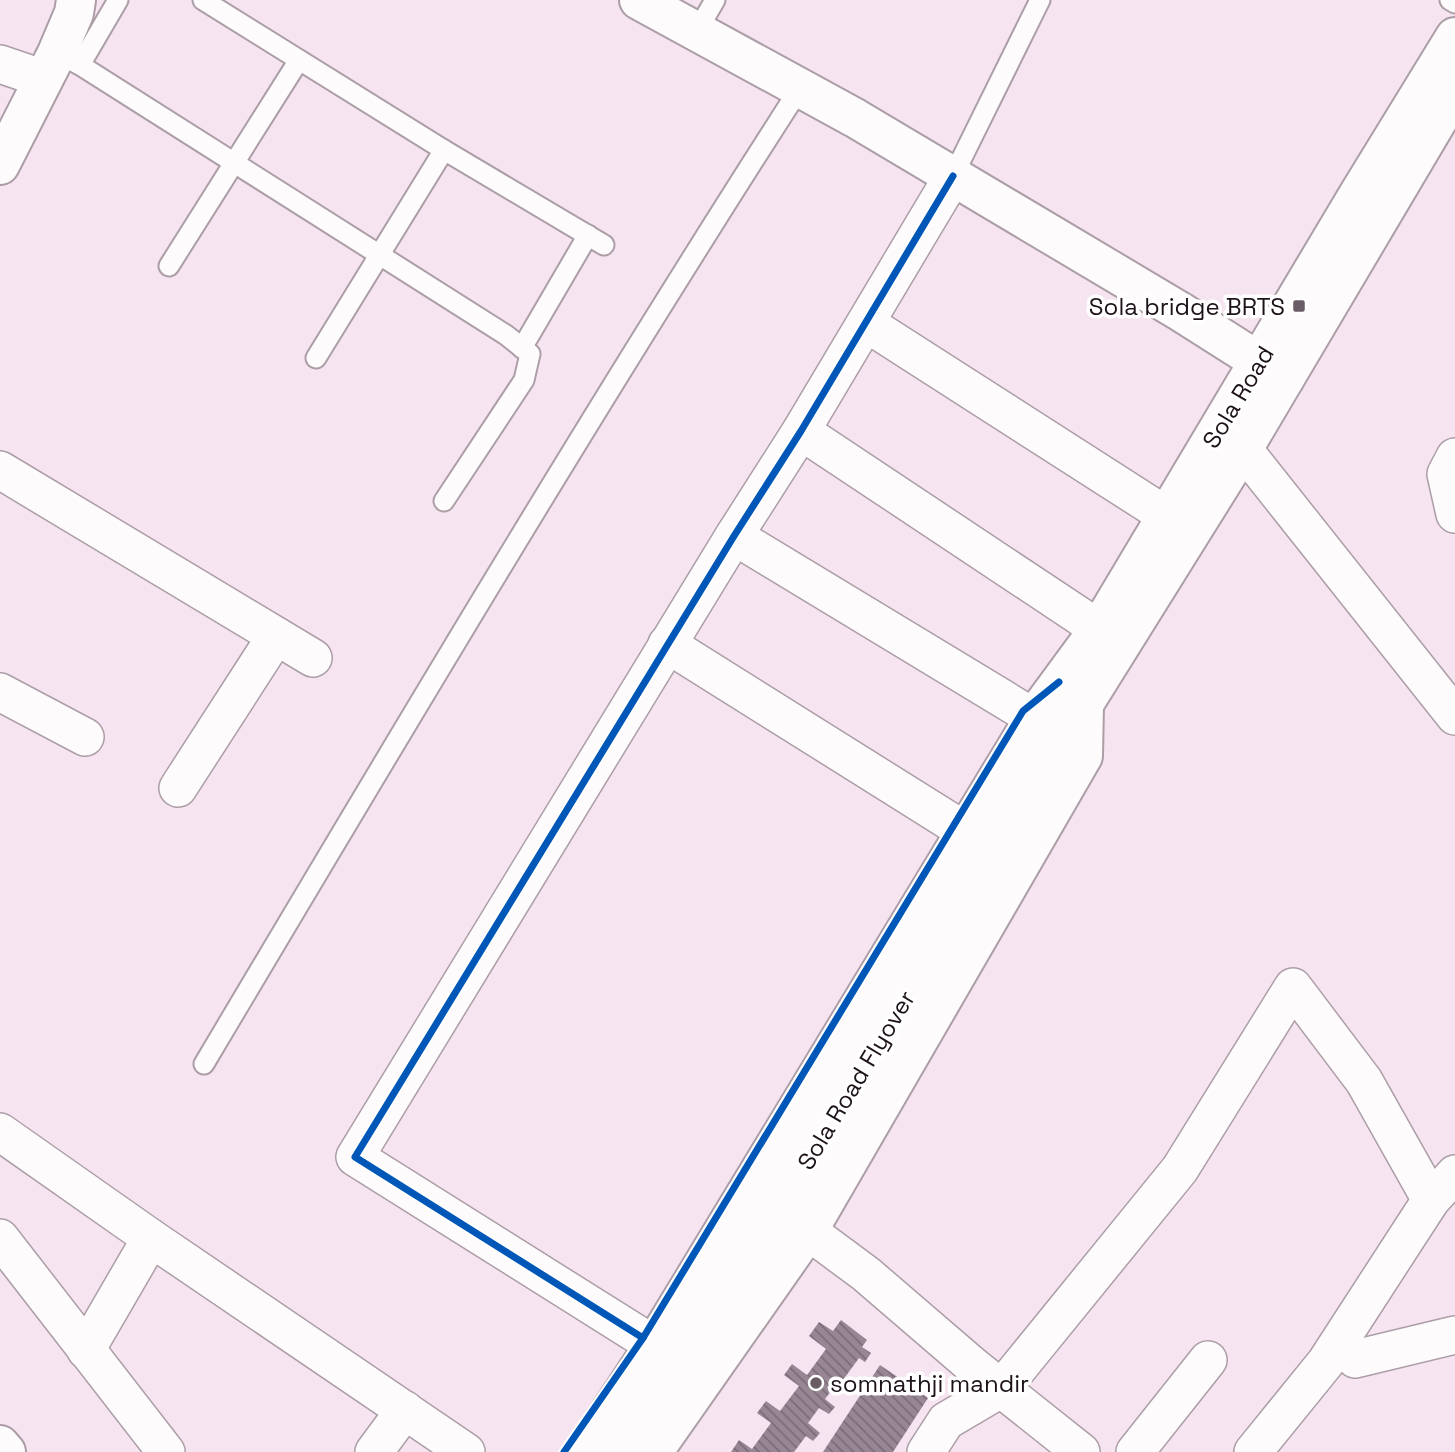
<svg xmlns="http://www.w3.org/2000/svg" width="1455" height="1452" font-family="'Space Grotesk',sans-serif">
<defs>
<pattern id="building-back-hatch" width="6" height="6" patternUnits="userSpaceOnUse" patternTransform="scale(1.75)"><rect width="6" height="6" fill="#988694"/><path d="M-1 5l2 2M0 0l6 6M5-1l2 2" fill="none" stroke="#7b6c78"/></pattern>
</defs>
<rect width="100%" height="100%" fill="#f6e4f0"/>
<g fill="url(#building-back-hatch)">
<path d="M841,1320L867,1340L862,1347L871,1353L865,1362L859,1358L843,1380L841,1378L825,1399L835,1407L829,1414L819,1408L808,1423L820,1433L813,1441L806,1436L794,1452H731L739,1440L752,1449L771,1423L757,1413L766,1401L780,1411L799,1386L784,1375L792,1364L807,1375L826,1349L809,1336L819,1322L833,1331Z"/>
<path d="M880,1365L928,1398L893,1452H823Z"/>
</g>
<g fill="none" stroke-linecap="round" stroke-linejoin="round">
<g stroke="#ab9ea6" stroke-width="23">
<g id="service">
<path d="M203,0L444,150L604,245"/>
<path d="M1450,0L1455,3"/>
<path d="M697,31L715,0"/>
<path d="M57,53L80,65L506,335L530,354L524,380L444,501"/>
<path d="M80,65L118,0"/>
<path d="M953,176L1040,0"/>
<path d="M169,266L299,60"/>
<path d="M522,348L588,235"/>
<path d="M316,358L444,150"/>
<path d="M204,1064C399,736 594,408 800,88"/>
</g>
</g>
<g stroke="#ab9ea6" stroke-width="40">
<g id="minor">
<path d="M0,64L44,79"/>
<path d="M866,323L1167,516"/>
<path d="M801,431L1099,629"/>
<path d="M1243,449L1455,716"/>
<path d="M1455,457L1446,474L1455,514"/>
<path d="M0,470L313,658"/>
<path d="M734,536L1023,711"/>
<path d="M667,644L954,824"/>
<path d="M0,692L85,737"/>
<path d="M178,788L276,636"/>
<path d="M0,1132L151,1238L466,1452"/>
<path d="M808,1231L866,1274L973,1366L1081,1452"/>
<path d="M0,1238L166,1452"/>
<path d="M643,1338L355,1157L734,536L801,431L953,176"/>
<path d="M86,1350L151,1238"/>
<path d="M1355,1359L1455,1335"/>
<path d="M374,1452L405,1410"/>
<path d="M926,1452L946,1421L1002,1388L1180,1169L1293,987L1364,1081L1431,1200"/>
<path d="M1135,1452L1208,1360"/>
<path d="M1253,1452L1326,1362L1431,1200L1455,1174"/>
</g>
</g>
<g stroke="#ab9ea6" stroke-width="42">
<g id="tertiary">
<path d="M639,0L855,118L1181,312L1285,378"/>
<path d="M0,165L57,53L74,13L76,0"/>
<path d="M0,1445L6,1452"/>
<path d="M653,1452L808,1231L1083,756L1084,704"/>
</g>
</g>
<g stroke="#ab9ea6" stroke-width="42">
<g id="secondary">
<path d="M584,1452L655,1344L1038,712L1099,629L1358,195L1455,37"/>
<path d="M623,1452L730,1289L1064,736L1243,449L1455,91"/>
</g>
</g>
<use href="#service" stroke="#fefbfd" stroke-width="19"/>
<use href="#minor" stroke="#fefbfd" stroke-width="37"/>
<use href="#tertiary" stroke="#fefbfd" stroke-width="38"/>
<use href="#secondary" stroke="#fefbfd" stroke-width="38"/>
<g stroke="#fff" stroke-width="11">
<g id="cycleway">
<path d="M643,1338L355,1157L734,536L801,431L953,176"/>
<path d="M564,1452L643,1338L1023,711L1059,682"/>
</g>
</g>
<use href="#cycleway" stroke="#0057b8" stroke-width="7"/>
</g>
<g fill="#695c65" stroke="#fff" stroke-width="2.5">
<rect x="1292" y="299" width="14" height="14" rx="3.5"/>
<circle cx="816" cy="1383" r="7"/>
</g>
<g text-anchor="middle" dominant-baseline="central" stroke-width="7" stroke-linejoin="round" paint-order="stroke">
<g font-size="24" fill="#1d121a" stroke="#fff" text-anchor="end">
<text x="1285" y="306">Sola bridge BRTS</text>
<text x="830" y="1383" text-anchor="start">somnathji mandir</text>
</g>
<g font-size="24" fill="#1d121a" stroke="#fff">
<text transform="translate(1238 397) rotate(-59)">Sola Road</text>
<text transform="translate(856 1080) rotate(-59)">Sola Road Flyover</text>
</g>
</g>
</svg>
